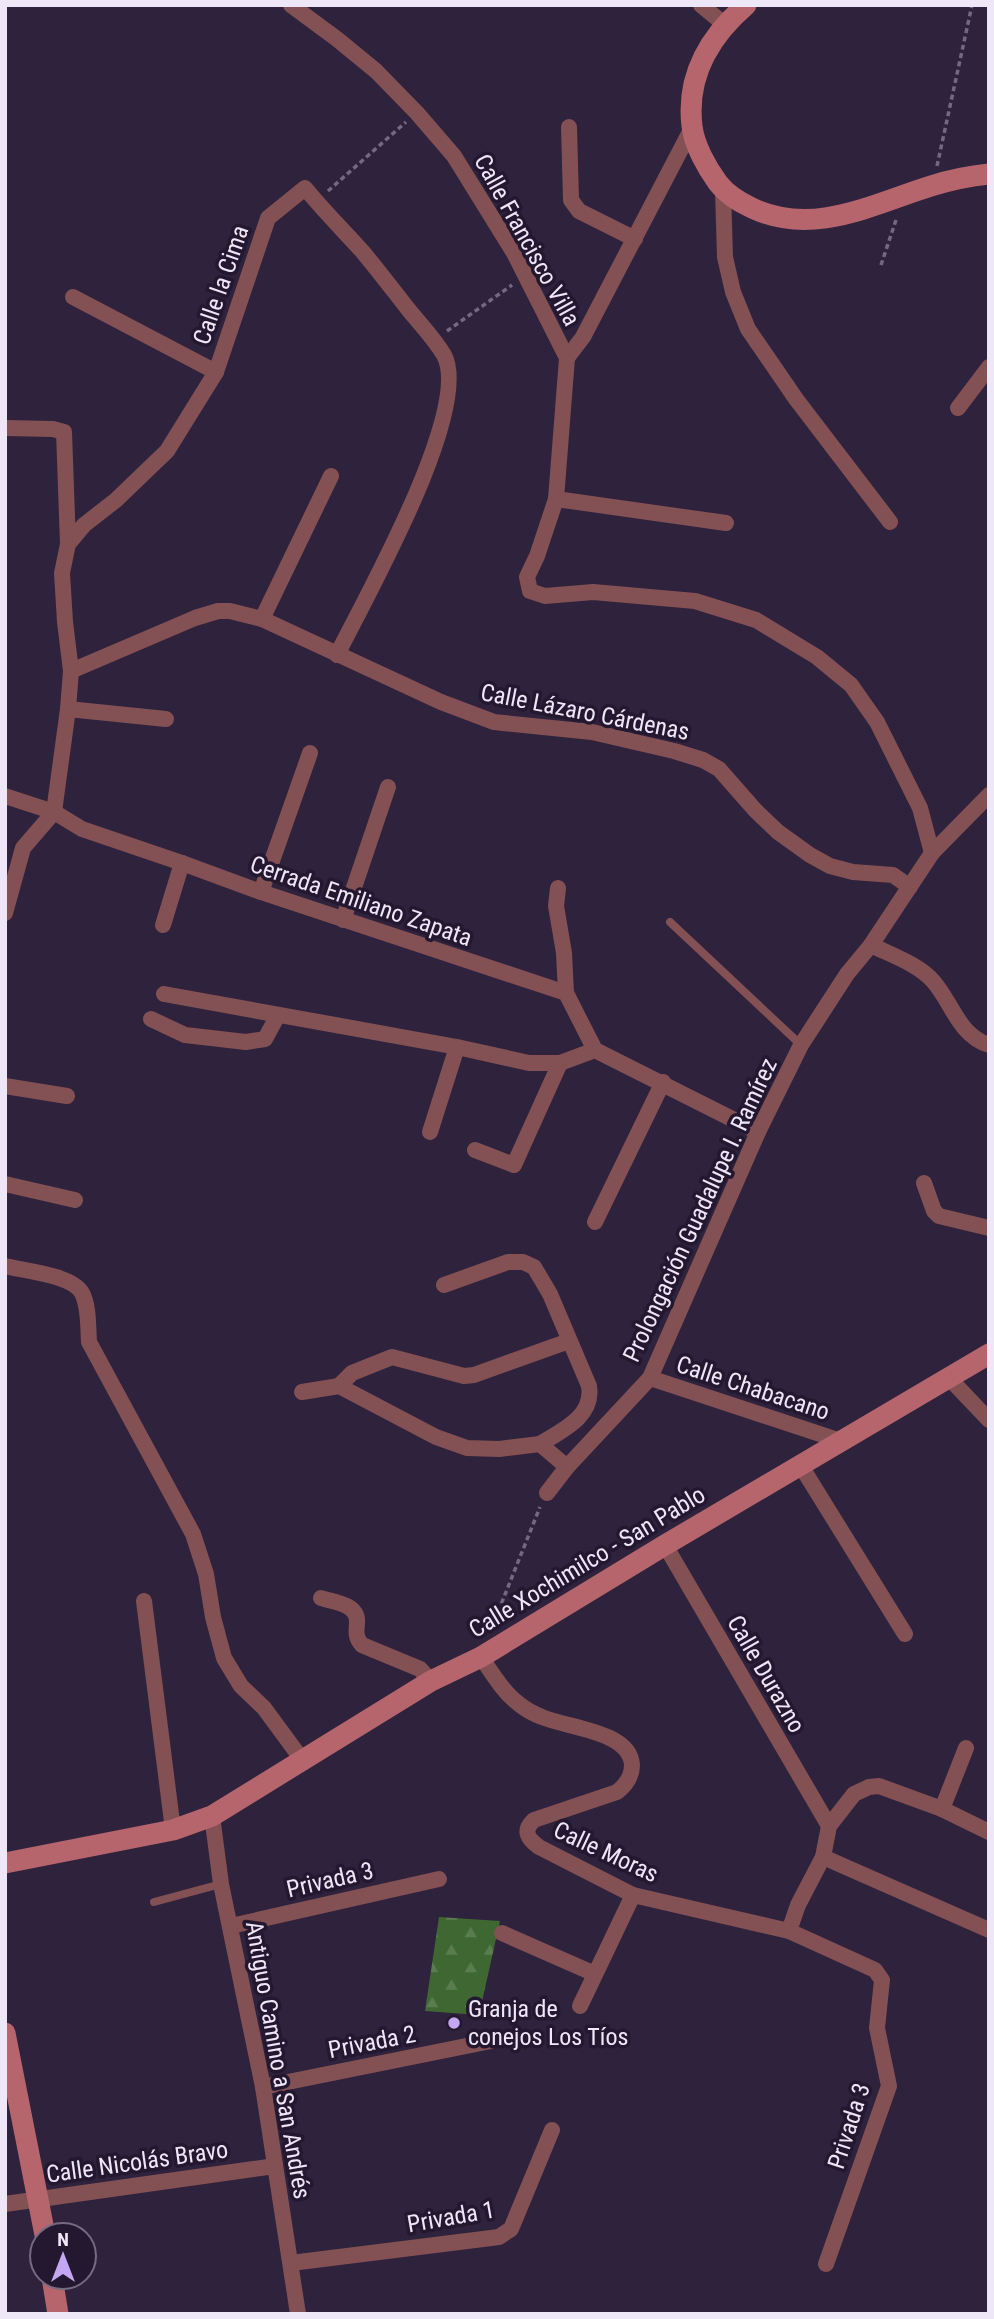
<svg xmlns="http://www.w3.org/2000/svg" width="994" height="2319" font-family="'Roboto Condensed',sans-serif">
<defs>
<pattern id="forest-firs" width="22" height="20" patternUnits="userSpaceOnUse" patternTransform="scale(1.75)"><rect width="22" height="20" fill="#3e6732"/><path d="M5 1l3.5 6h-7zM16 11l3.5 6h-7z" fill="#5a7d50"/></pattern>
</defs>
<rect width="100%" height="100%" fill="#2e223c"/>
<path fill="url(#forest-firs)" d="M439,1917L500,1921L479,2015L425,2011Z"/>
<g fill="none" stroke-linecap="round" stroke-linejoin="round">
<g stroke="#736980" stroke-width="3.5" stroke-dasharray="5 3.5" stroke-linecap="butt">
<path d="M937,166L972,5"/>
<path d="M328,191L406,122"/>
<path d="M881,265L897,217"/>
<path d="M447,331L512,285"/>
<path d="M492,1627L540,1507"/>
</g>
<g stroke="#835054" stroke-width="8">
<path d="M670,922L801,1045"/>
<path d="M154,1902L221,1884"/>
</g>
<g stroke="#835054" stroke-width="16">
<path d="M291,5L337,39L376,71L417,113L454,156L514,253L567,358L556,499L537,556L527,577L530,591L545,596L593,592L695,601L756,620L817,657L851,685L877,722L920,808L932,853"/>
<path d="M701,5L724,24"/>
<path d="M569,127L571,200L579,211L635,239"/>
<path d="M723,190L725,257L733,292L748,329L796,399L890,522"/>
<path d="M73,297L216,372"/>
<path d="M567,358L583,337L692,128"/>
<path d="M958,408L989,367"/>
<path d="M5,428L53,429L64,432L68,544"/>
<path d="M556,499L726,523"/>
<path d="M262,619L331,476"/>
<path d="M71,671L195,618L218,611H230L262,619L441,702L494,722L592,732L674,751L703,760L719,769L755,810L778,832L810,855L830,866L853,872L893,875L910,887"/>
<path d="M68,709L166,719"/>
<path d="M5,796L54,812L82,829L182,863L261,892L566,993L595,1050L758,1132"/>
<path d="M558,888L556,906L564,953L566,993"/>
<path d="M261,892L310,753"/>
<path d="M5,913L23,848L54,812L68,709L71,671L65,622L62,573L68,544L84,525L116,500L167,451L216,372L268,218L305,188C323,210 343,230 362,251C378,270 393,290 408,309C420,324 434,338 444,355C473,409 364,600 337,655"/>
<path d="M343,920L388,787"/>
<path d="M163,925L182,863"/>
<path d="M871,945C891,955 918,964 933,981C952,1002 958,1035 989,1045"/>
<path d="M164,994L457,1047L529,1063H560L595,1050"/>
<path d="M151,1019L185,1035L246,1042L265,1039L278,1015"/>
<path d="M5,1086L67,1096"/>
<path d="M430,1132L457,1047"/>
<path d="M475,1150L514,1165L560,1063"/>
<path d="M924,1183L934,1211L939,1216L989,1228"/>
<path d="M5,1184L75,1200"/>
<path d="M595,1222L663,1082"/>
<path d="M5,1266C25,1271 72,1275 82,1293C89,1306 88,1327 89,1342L193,1534L206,1574L213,1617L224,1658L241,1686L264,1708L303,1761"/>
<path d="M444,1285L508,1262H523L534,1267L550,1294L589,1386C594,1416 563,1430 540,1444"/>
<path d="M650,1378L841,1441"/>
<path d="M949,1378L989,1420"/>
<path d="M339,1386L352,1373L392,1357L464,1376L474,1375L569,1341"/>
<path d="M302,1392L339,1386L436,1437L467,1448L499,1449L540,1444L567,1467"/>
<path d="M801,1466L905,1634"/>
<path d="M547,1493L567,1467L650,1378L758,1132L801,1045L847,974L871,945L932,853L989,795"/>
<path d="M665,1545L829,1826"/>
<path d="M321,1598C336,1603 359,1604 357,1624C356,1634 356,1638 362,1645L420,1669L431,1681"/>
<path d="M144,1601L173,1830"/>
<path d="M481,1657C492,1673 503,1692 519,1704C525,1709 534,1714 542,1717C568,1728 630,1731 632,1765C632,1777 626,1785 617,1792L534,1820C522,1831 528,1839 539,1847L633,1895L789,1931L798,1905L823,1857L829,1826L854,1794L869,1787L879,1786L942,1809L989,1832"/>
<path d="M942,1809L966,1748"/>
<path d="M212,1816L221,1884L263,2087L298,2314"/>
<path d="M823,1857L989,1930"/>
<path d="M231,1926L439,1879"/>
<path d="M789,1931L875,1970L882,1980L877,2028L889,2086L826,2264"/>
<path d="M502,1933L595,1974"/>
<path d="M580,2006L633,1895"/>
<path d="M263,2087L491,2041"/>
<path d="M5,2204L275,2166"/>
<path d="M291,2263L499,2237L511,2229L552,2130"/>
</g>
<g stroke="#b6656c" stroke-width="21">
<path d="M746,5C710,36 686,76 692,126C694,145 707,168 718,183C727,195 739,202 752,208C813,237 873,204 931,186C950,180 969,176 989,174"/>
<path d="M5,1863L173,1830L212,1816L431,1681L481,1657L665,1545L989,1354"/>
<path d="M5,2033L45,2235"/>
<path d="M52,2277L58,2314"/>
</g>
</g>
<circle fill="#c3a7f2" stroke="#241831" stroke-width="2.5" cx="454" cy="2023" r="7"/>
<g text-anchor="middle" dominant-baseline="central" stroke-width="7" stroke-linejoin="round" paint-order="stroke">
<g font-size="24" fill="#eee7f8" stroke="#241831">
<text transform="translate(527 240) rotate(61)">Calle Francisco Villa</text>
<text transform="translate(221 285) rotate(-71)">Calle la Cima</text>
<text transform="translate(585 712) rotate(11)">Calle Lázaro Cárdenas</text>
<text transform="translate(361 901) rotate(19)">Cerrada Emiliano Zapata</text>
<text transform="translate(700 1210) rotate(-65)">Prolongación Guadalupe I. Ramírez</text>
<text transform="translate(753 1388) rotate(18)">Calle Chabacano</text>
<text transform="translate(587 1562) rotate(-31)">Calle Xochimilco - San Pablo</text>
<text transform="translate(766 1674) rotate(60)">Calle Durazno</text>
<text transform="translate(606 1852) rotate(25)">Calle Moras</text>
<text transform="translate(330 1880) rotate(-13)">Privada 3</text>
<text transform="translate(372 2042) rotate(-11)">Privada 2</text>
<text transform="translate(278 2060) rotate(80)">Antiguo Camino a San Andrés</text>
<text transform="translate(849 2126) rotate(-72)">Privada 3</text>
<text transform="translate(137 2162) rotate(-8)">Calle Nicolás Bravo</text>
<text transform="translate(451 2217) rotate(-10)">Privada 1</text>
</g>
<g font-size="24" fill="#eee7f8" stroke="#241831" text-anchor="start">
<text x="468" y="2009">Granja de<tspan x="468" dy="28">conejos Los Tíos</tspan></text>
</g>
</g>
<rect width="994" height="2319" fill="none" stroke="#eee7f8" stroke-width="14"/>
<g transform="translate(63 2256)"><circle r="33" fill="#241831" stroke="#756b81" stroke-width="2"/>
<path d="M0-5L12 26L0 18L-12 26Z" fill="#c3a7f2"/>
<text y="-10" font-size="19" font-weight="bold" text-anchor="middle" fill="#eee7f8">N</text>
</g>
</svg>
